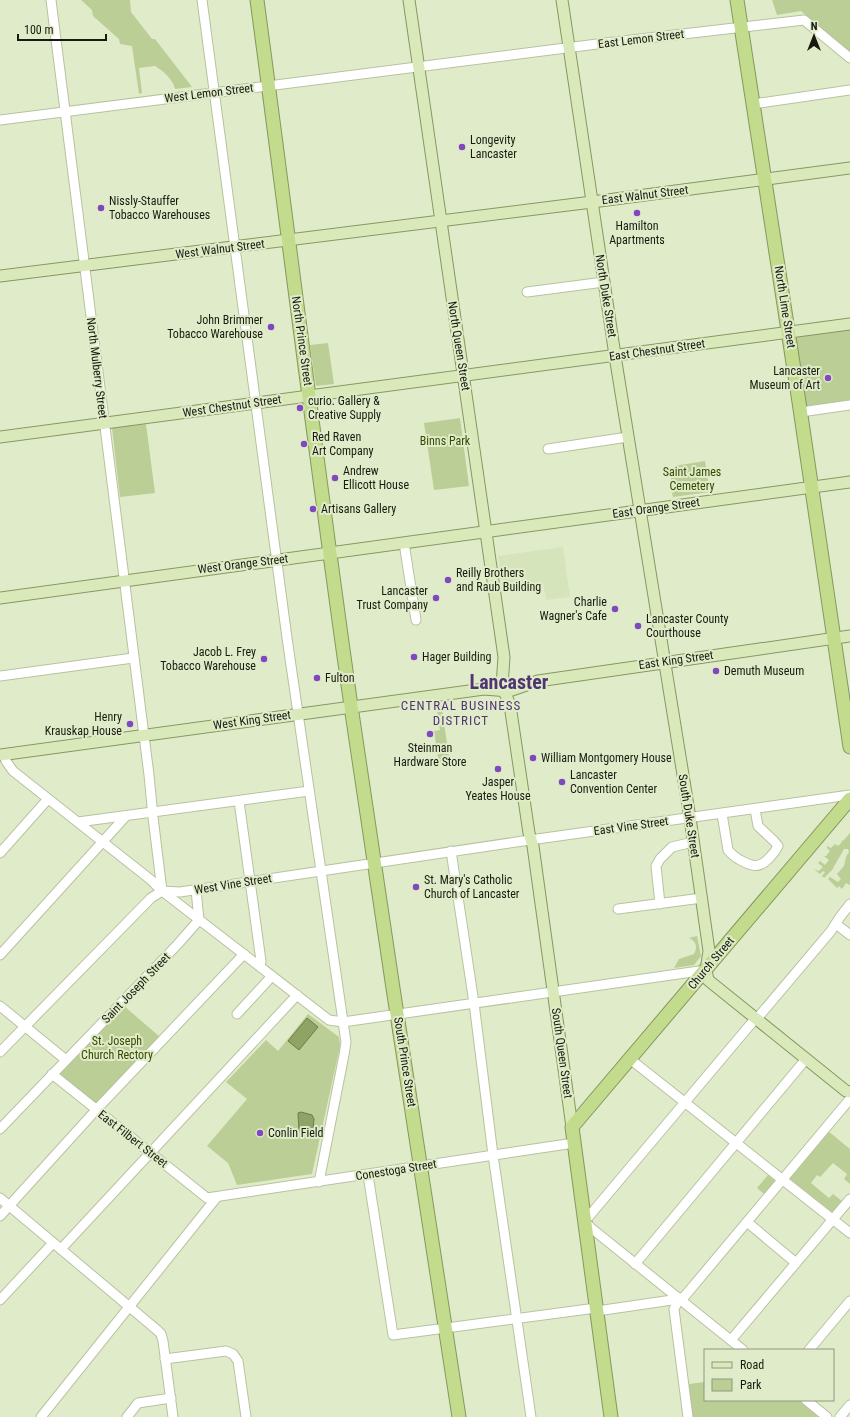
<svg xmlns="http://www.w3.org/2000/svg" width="850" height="1417" font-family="'Roboto Condensed',sans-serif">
<rect width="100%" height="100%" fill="#e0ecc9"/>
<path fill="#d5e4ba" d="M563,547L570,597L546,600L543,583L503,589L498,556Z"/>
<g fill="#bbce95">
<path d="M81,0H130L131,12L152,39H155L192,87L175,89C173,79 163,71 155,66L139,68L142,93L139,94L132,46L120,44L119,39L93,16L92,10Z"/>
<path d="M772,0H850V53L801,11L777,15Z"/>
<path d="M850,329V402L806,408L796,337Z"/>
<path d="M328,343L334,384L316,386L310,345Z"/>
<path d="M460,418L469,486L434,490L424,423Z"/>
<path d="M146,424L155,493L120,497L112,428Z"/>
<path d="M705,461L710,492L673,497L672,493L675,492V490L671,487V478H676L674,466Z"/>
<path d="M441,703L450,763L439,764L434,731L440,730L436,704Z"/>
<path d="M850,833V884L849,885L846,883L842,889L839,886L837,888L828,879L830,877L838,882L841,879L837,874L844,866L846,857L849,852L848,849H844L832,870L824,878L822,876L825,872L823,871L820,874L814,869L819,871L823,867L818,863L820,861L825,865L829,860L824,856H826L830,851L827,848V846L831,848L835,844L838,846L842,842L841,840L843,841Z"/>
<path d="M697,936L701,956L694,965L674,968L679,959L694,954C698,947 696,941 689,938Z"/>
<path d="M124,1006L160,1037L96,1105L58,1073Z"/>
<path d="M308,1014L339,1037L340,1046L312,1174L237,1185L228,1163L207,1146L247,1099L226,1082L266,1040L278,1051Z"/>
<path d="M828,1131L850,1149V1184L844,1179L847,1174L833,1163L820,1177L817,1175L811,1183L829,1198L833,1194L842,1201L832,1212L789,1178Z"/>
<path d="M768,1175L775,1181L764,1194L757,1188Z"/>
<path d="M705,1382V1400H799L821,1417H692L689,1384Z"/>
</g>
<g fill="#8fa365" stroke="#6b7a4b">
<path d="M307,1018L318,1027L299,1050L288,1041Z"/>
<path d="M301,1112L312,1115L314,1119L313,1129L307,1133L299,1131L298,1113Z"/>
</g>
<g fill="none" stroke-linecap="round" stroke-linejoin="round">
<g stroke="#b7c2a1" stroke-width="11">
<g id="minor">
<path d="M51,0L149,775L153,817L162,891"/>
<path d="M202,0L287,638L346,1042L344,1055L319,1182"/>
<path d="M753,104L850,90"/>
<path d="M0,120L605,43L804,20L850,58"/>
<path d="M527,292L604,282"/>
<path d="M801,412L850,405"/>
<path d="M548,449L628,437"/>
<path d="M404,543L416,620"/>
<path d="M0,676L133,658"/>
<path d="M4,755L6,761L13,771L151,880L162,891L329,1020L343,1022L706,970"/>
<path d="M239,801L261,961L260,966"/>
<path d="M722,814L728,850C731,854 735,857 740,860C753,867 760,869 771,856C774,853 776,850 778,846L774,841L758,826L755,809"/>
<path d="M78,822L309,791"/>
<path d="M451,851L474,1003L493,1155L531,1417"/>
<path d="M0,853L48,799"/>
<path d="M660,904L656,866L660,859L672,847L693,842"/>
<path d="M618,909L702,898"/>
<path d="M836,924L850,935"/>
<path d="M0,955L126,816"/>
<path d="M0,1006L66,1060"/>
<path d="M237,1014L272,976"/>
<path d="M0,1052L151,898L162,891L180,892L523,841L850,795"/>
<path d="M630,1059L850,1233"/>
<path d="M52,1074L207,1198L574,1143"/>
<path d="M0,1129L177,945L199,920L196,890"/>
<path d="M368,1175L393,1335L596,1308"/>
<path d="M0,1198L157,1330L161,1334L163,1341L173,1417"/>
<path d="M0,1216L96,1110L244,954"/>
<path d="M747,1222L796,1263"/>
<path d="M61,1249L297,995"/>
<path d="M635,1264L806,1059"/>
<path d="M679,1299L674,1309L688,1417"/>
<path d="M0,1300L53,1243"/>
<path d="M597,1311L679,1299L684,1297L850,1099"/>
<path d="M731,1340L850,1199"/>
<path d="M743,1350L591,1228L585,1221L755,1019L760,1015L831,931L840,917L850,904"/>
<path d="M809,1350L850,1301"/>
<path d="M165,1359L226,1351L233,1354L238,1361L246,1417"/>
<path d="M806,1400L827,1417"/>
<path d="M41,1417L217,1197"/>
<path d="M127,1417L138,1403L171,1398"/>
<path d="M840,1417L850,1405"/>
</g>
</g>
<g stroke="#869860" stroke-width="13">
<g id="major">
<path d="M409,0L504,657L502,686L510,705L529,833L533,846L572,1127"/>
<path d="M562,0L616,362L690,818L709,951L706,970L708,980L846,1091L850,1092"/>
<path d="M0,276L592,202L850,168"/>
<path d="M0,437L850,324"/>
<path d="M0,598L850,482"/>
<path d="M0,755L484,689L509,691L538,681L850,636"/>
</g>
</g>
<g stroke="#869860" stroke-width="15">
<g id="highway">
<path d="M257,0C289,238 318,476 352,713C386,948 423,1182 459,1417"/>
<path d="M737,0L799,402L850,747"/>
<path d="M611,1417L572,1127L850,799"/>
</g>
</g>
<use href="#minor" stroke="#fff" stroke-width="9"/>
<use href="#major" stroke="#dae9ba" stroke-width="11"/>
<use href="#highway" stroke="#c2db8c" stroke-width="13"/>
</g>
<g fill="#8147be" stroke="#e0ecc9" stroke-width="1.5">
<circle cx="462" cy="147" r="4"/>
<circle cx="101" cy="208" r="4"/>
<circle cx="637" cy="213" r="4"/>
<circle cx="271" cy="327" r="4"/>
<circle cx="828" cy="378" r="4"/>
<circle cx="300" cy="408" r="4"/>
<circle cx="304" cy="444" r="4"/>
<circle cx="335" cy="478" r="4"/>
<circle cx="313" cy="509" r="4"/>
<circle cx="448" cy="580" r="4"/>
<circle cx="436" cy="598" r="4"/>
<circle cx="615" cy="609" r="4"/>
<circle cx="638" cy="626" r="4"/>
<circle cx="414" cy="657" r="4"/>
<circle cx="264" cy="659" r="4"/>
<circle cx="716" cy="671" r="4"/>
<circle cx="317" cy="678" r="4"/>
<circle cx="130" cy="724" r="4"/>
<circle cx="430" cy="734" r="4"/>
<circle cx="533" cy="758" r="4"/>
<circle cx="498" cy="769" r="4"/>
<circle cx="562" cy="782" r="4"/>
<circle cx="416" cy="887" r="4"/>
<circle cx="260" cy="1133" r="4"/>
</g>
<g text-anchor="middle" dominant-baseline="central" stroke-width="4" stroke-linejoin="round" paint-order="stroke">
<g font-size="12" fill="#171b0f" stroke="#e0ecc9">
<text transform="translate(641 39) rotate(-7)">East Lemon Street</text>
<text transform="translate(209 93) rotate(-7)">West Lemon Street</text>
<text transform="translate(645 195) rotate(-7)">East Walnut Street</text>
<text transform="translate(220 249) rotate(-7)">West Walnut Street</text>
<text transform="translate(606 296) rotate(81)">North Duke Street</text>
<text transform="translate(785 307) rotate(81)">North Lime Street</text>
<text transform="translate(302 341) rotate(82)">North Prince Street</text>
<text transform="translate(459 346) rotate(81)">North Queen Street</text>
<text transform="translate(657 350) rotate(-8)">East Chestnut Street</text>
<text transform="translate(97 368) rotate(83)">North Mulberry Street</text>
<text transform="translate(232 406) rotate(-8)">West Chestnut Street</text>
<text transform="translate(656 508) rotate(-8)">East Orange Street</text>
<text transform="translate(243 564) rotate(-7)">West Orange Street</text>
<text transform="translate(676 660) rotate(-8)">East King Street</text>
<text transform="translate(252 720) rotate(-8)">West King Street</text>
<text transform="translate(689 816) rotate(81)">South Duke Street</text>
<text transform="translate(631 826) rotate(-8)">East Vine Street</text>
<text transform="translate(233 884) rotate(-9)">West Vine Street</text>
<text transform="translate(711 963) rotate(-50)">Church Street</text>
<text transform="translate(136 988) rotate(-46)">Saint Joseph Street</text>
<text transform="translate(562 1053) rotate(82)">South Queen Street</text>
<text transform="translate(405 1062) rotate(81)">South Prince Street</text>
<text transform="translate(133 1139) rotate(38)">East Filbert Street</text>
<text transform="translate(396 1170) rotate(-9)">Conestoga Street</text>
</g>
<g font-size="12" fill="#171b0f" stroke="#e0ecc9" text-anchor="start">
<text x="470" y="140">Longevity<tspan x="470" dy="14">Lancaster</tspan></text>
<text x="109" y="201">Nissly-Stauffer<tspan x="109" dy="14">Tobacco Warehouses</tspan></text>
<text x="637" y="226" text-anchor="middle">Hamilton<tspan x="637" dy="14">Apartments</tspan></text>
<text x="263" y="320" text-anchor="end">John Brimmer<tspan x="263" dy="14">Tobacco Warehouse</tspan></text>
<text x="820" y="371" text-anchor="end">Lancaster<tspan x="820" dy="14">Museum of Art</tspan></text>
<text x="308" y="401">curio. Gallery &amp;<tspan x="308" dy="14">Creative Supply</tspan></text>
<text x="312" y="437">Red Raven<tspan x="312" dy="14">Art Company</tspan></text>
<text x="343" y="471">Andrew<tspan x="343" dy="14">Ellicott House</tspan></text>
<text x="321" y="509">Artisans Gallery</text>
<text x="456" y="573">Reilly Brothers<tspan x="456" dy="14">and Raub Building</tspan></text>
<text x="428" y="591" text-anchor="end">Lancaster<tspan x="428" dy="14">Trust Company</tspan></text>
<text x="607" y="602" text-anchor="end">Charlie<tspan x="607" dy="14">Wagner's Cafe</tspan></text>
<text x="646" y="619">Lancaster County<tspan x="646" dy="14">Courthouse</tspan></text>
<text x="256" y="652" text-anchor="end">Jacob L. Frey<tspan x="256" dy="14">Tobacco Warehouse</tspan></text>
<text x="422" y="657">Hager Building</text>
<text x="724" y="671">Demuth Museum</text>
<text x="325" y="678">Fulton</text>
<text x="122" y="717" text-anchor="end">Henry<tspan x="122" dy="14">Krauskap House</tspan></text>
<text x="430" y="748" text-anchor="middle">Steinman<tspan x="430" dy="14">Hardware Store</tspan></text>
<text x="541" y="758">William Montgomery House</text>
<text x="570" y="775">Lancaster<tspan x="570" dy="14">Convention Center</tspan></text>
<text x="498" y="782" text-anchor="middle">Jasper<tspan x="498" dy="14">Yeates House</tspan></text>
<text x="424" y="880">St. Mary's Catholic<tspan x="424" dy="14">Church of Lancaster</tspan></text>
<text x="268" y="1133">Conlin Field</text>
</g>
<g font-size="12" fill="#384900" stroke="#e0ecc9">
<text x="445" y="441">Binns Park</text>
<text x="692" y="472">Saint James<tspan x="692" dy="14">Cemetery</tspan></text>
<text x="117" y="1041">St. Joseph<tspan x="117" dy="14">Church Rectory</tspan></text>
</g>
<g font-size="13" letter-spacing="1" fill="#503671" stroke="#e0ecc9">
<text x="461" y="705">CENTRAL BUSINESS<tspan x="461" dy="15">DISTRICT</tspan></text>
</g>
<g font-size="20" font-weight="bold" fill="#503671" stroke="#e0ecc9">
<text x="509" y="682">Lancaster</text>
</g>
</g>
<rect x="704" y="1349" width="130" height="52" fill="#e0ecc9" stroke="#90987f"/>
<rect x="712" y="1362" width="20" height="6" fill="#dae9ba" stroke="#90987f"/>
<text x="740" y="1369" font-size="12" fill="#171b0f">Road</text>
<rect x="712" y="1379" width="20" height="12" fill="#bbce95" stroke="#90987f"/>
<text x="740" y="1389" font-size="12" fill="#171b0f">Park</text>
<g transform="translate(814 36)" stroke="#e0ecc9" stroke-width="3" paint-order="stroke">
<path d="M0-3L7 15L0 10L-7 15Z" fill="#171b0f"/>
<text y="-6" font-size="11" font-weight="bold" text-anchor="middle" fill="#171b0f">N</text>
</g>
<path d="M18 34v6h88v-6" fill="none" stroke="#171b0f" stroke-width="2"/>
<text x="24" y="34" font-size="12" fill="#171b0f" stroke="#e0ecc9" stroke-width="3" paint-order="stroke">100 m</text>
</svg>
